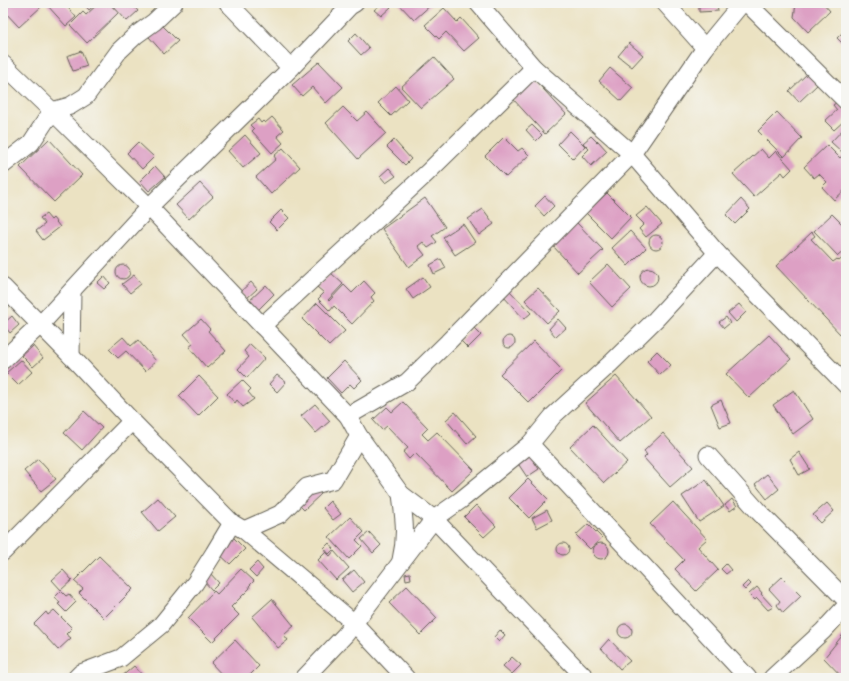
<svg xmlns="http://www.w3.org/2000/svg" width="849" height="681" font-family="Cardo,serif">
<rect width="100%" height="100%" fill="#f6f6f2"/>
<filter id="ink" filterUnits="userSpaceOnUse"><feTurbulence type="fractalNoise" baseFrequency=".025" numOctaves="2"/><feDisplacementMap in="SourceGraphic" scale="8" xChannelSelector="R" yChannelSelector="G"/><feConvolveMatrix kernelMatrix="1 2 1 2 8 2 1 2 1" color-interpolation-filters="sRGB"/></filter>
<filter id="wash" filterUnits="userSpaceOnUse"><feTurbulence type="fractalNoise" baseFrequency=".012" numOctaves="4" result="noise"/><feDisplacementMap in="SourceGraphic" scale="16" xChannelSelector="R" yChannelSelector="G"/><feGaussianBlur stdDeviation="0.9" result="paint"/><feColorMatrix in="noise" values="0 0 0 0 0 0 0 0 0 0 0 0 0 0 0 0 0 1.4 0 .05"/><feComposite in="paint" operator="in"/></filter>
<g filter="url(#wash)">
<rect width="100%" height="100%" fill="#ebe2c2"/>
<g id="blocks">
<g fill="#dda0c4">
<path d="M9,3H40L42,6L19,27L3,10V8Z"/>
<path d="M47,3H64L76,17L66,26L47,5H48Z"/>
<path d="M83,3H97L89,10Z"/>
<path d="M99,3H109L118,13L87,43L70,25L83,12L86,15Z"/>
<path d="M110,3H131L138,11L127,21Z"/>
<path d="M382,3H387L391,7L381,16L374,10Z"/>
<path d="M398,3H433L414,20Z"/>
<path d="M699,3H717L718,11L699,12Z"/>
<path d="M797,3H823L830,11L808,32L794,17L796,4Z"/>
<path d="M444,8L457,22L461,18L479,38L464,51L446,32L439,39L425,25Z"/>
<path d="M162,25L178,41L164,54L149,37Z"/>
<path d="M846,29V47L837,38Z"/>
<path d="M356,33L369,48L361,55L348,41Z"/>
<path d="M629,43L643,55L632,67L618,56Z"/>
<path d="M81,51L87,66L73,71L67,56Z"/>
<path d="M434,57L454,79L421,108L401,87Z"/>
<path d="M319,62L343,87L326,103L312,87L302,96L292,85Z"/>
<path d="M610,68L633,88L621,101L599,81Z"/>
<path d="M808,73L818,84L799,102L789,91Z"/>
<path d="M534,79L566,114L545,134L513,99Z"/>
<path d="M396,86L408,100L391,116L378,103Z"/>
<path d="M837,102L846,111V119L834,130L825,121L837,110L833,105Z"/>
<path d="M343,107L357,121L367,112L386,133L358,159L326,123Z"/>
<path d="M777,112L802,138L784,157L758,131Z"/>
<path d="M272,117L284,130L277,136L283,143L272,153L252,131L254,129L250,125L258,119L261,123L263,121L265,123Z"/>
<path d="M532,125L542,135L536,141L526,130Z"/>
<path d="M846,126V150L843,153L831,142Z"/>
<path d="M570,131L585,146L573,159L558,144Z"/>
<path d="M245,135L261,153L243,168L228,151Z"/>
<path d="M591,136L597,142L598,141L607,151L591,166L582,156L589,149L583,143Z"/>
<path d="M504,137L518,151L522,148L529,155L506,177L485,156Z"/>
<path d="M49,139L82,175L54,202L20,167Z"/>
<path d="M394,140L411,159L405,165L387,147Z"/>
<path d="M138,142L154,157L142,169L127,153Z"/>
<path d="M827,145L840,158L846,152V189L834,200L822,187L827,182L819,174L814,178L804,167Z"/>
<path d="M283,148L300,167L271,194L256,177L276,159L274,156Z"/>
<path d="M761,149L769,158L776,151L792,169L785,176L782,172L754,197L733,174Z"/>
<path d="M155,166L165,177L149,191L140,181Z"/>
<path d="M389,168L396,176L386,183L380,176Z"/>
<path d="M200,183L213,197L189,219L176,205Z"/>
<path d="M607,193L631,217L611,238L586,213Z"/>
<path d="M545,196L554,206L544,216L535,206Z"/>
<path d="M425,198L445,227L432,236L437,242L428,248L423,242L418,246L425,255L409,267L382,229Z"/>
<path d="M741,199L750,209L735,224L726,215Z"/>
<path d="M647,207L662,224L646,237L639,229L644,224L636,216Z"/>
<path d="M483,209L494,224L479,235L468,219Z"/>
<path d="M281,210L289,218L277,230L269,222Z"/>
<path d="M46,214L51,220L53,218L60,227L43,240L36,231L45,224L40,218Z"/>
<path d="M832,214L846,228V249L838,256L814,231Z"/>
<path d="M577,223L603,250L578,273L552,245Z"/>
<path d="M463,224L475,242L455,255L443,237Z"/>
<path d="M630,231L646,248L628,266L612,248Z"/>
<path d="M812,232L815,236L811,239L833,262L837,259L839,261L846,255V331L841,335L776,266Z"/>
<circle cx="656" cy="242" r="7"/>
<path d="M441,259L446,268L434,274L430,265Z"/>
<path d="M608,264L631,289L612,307L589,282Z"/>
<circle cx="123" cy="272" r="7"/>
<circle cx="649" cy="277" r="9"/>
<path d="M331,273L343,284L328,300L329,301L344,285L352,293L364,281L375,293L371,297L374,301L352,324L334,306L330,311L318,299L324,293L317,287Z"/>
<path d="M134,275L141,284L130,293L122,284Z"/>
<path d="M104,276L110,283L104,289L97,283Z"/>
<path d="M423,277L430,287L413,299L406,289Z"/>
<path d="M251,282L257,289L246,299L240,292Z"/>
<path d="M266,285L274,294L256,312L247,303Z"/>
<path d="M538,288L560,311L547,323L525,300Z"/>
<path d="M509,290L531,313L524,319L503,296Z"/>
<path d="M317,303L345,331L329,346L302,319Z"/>
<path d="M739,304L746,312L736,322L728,313Z"/>
<path d="M12,316L19,325L10,333L3,324Z"/>
<path d="M726,317L730,323L724,328L719,322Z"/>
<path d="M201,319L210,329L208,331L226,351L207,368L189,347L193,344L184,334Z"/>
<path d="M558,319L566,328L556,337L549,329Z"/>
<path d="M473,327L481,335L468,348L460,340Z"/>
<path d="M769,335L791,359L749,398L726,374Z"/>
<circle cx="509" cy="342" r="6"/>
<path d="M123,337L131,346L138,340L156,361L145,371L126,351L118,358L109,349Z"/>
<path d="M534,341L562,370L529,403L500,374Z"/>
<path d="M250,344L265,358L247,378L238,369L249,357L244,351Z"/>
<path d="M33,346L43,358L33,367L22,356Z"/>
<path d="M657,351L671,365L660,375L647,361Z"/>
<path d="M21,360L32,372L18,385L6,373Z"/>
<path d="M344,361L362,380L354,388L350,384L341,393L327,378Z"/>
<path d="M277,375L286,382L277,392L269,384Z"/>
<path d="M199,376L218,396L198,416L179,396Z"/>
<path d="M616,376L651,416L620,443L585,403Z"/>
<path d="M242,380L251,389L248,392L254,399L243,407L237,400L235,403L227,394Z"/>
<path d="M794,390L813,419L793,434L773,405Z"/>
<path d="M721,400L731,423L720,427L711,405Z"/>
<path d="M403,402L428,428L422,434L428,440L437,432L474,470L452,491L415,453L409,459L403,452L408,448L387,426L382,430L373,420L387,407L392,412Z"/>
<path d="M315,404L330,421L316,433L301,416Z"/>
<path d="M84,411L102,428L82,450L64,433Z"/>
<path d="M455,412L476,436L467,444L446,420Z"/>
<path d="M593,425L627,462L604,483L570,447Z"/>
<path d="M663,433L693,467L670,487L644,458L647,455L644,451Z"/>
<path d="M799,452L810,469L799,475L790,459Z"/>
<path d="M529,454L539,469L527,477L517,462Z"/>
<path d="M38,459L56,479L41,491L24,471Z"/>
<path d="M767,474L779,489L767,499L755,484Z"/>
<path d="M528,479L548,499L529,518L509,498Z"/>
<path d="M706,480L724,506L699,522L682,496Z"/>
<path d="M315,487L321,494L304,510L297,503Z"/>
<path d="M158,498L175,517L158,531L142,512Z"/>
<path d="M732,499L737,506L730,511L725,505Z"/>
<path d="M330,501L341,514L333,520L323,508Z"/>
<path d="M673,502L707,539L698,547L718,570L696,591L675,569L684,560L650,524Z"/>
<path d="M827,503L834,511L821,523L813,515Z"/>
<path d="M476,505L496,526L484,537L464,517Z"/>
<path d="M547,510L552,520L537,528L532,518Z"/>
<path d="M350,517L364,532L356,540L362,546L349,559L329,537Z"/>
<path d="M588,524L602,538L590,549L576,535Z"/>
<path d="M369,532L381,545L373,553L361,539Z"/>
<path d="M232,536L245,549L230,564L217,552Z"/>
<circle cx="563" cy="549" r="6"/>
<path d="M329,543L334,549L329,554L324,548Z"/>
<circle cx="601" cy="551" r="8"/>
<path d="M334,551L349,568L336,580L318,560L326,552L330,556Z"/>
<path d="M99,556L133,589L104,618L79,593L83,589L74,581Z"/>
<path d="M257,562L263,569L256,577L249,570Z"/>
<path d="M726,564L731,570L726,574L721,569Z"/>
<path d="M241,569L254,581L249,586L250,588L231,607L239,615L212,642L188,618L214,591L217,594Z"/>
<path d="M63,570L72,580L61,590L52,580Z"/>
<path d="M354,570L364,582L352,592L342,580Z"/>
<path d="M210,573L219,583L212,590L203,580Z"/>
<path d="M410,573L411,579L406,580L405,574Z"/>
<path d="M782,577L801,596L783,613L777,605L780,601L769,589Z"/>
<path d="M748,581L751,584L745,590L742,587Z"/>
<path d="M407,586L437,618L420,635L389,603Z"/>
<path d="M757,587L762,593L761,594L773,607L768,610L757,598L755,600L749,594Z"/>
<path d="M61,591L66,596L69,594L76,602L66,612L58,604L60,603L55,597Z"/>
<path d="M272,599L294,626L284,635L288,640L278,648L252,617Z"/>
<path d="M54,610L72,628L66,634L71,638L58,650L34,624L46,612L48,615Z"/>
<circle cx="625" cy="631" r="7"/>
<path d="M500,630L505,635L499,642L494,637Z"/>
<path d="M846,631V678H843L824,658Z"/>
<path d="M609,639L630,661L620,669L601,648Z"/>
<path d="M235,640L259,666L247,678H225L211,663Z"/>
<path d="M512,657L521,665L512,674L503,666Z"/>
<path d="M134,666L145,678H120Z"/>
</g>
</g>
</g>
<g filter="url(#ink)">
<use href="#blocks" fill-opacity="0" stroke="#646156" stroke-width="1"/>
<g fill="none" stroke-linecap="round" stroke-linejoin="round">
<g stroke="#646156" stroke-width="19">
<g id="minor">
<path d="M228,3L291,68"/>
<path d="M478,3L534,68L632,154L717,253L846,385"/>
<path d="M665,3L705,48"/>
<path d="M747,3L846,101"/>
<path d="M3,64L52,111L149,207L348,416L359,436L401,494L434,519L575,667L586,678"/>
<path d="M3,165L31,143L52,111L70,106L86,96L119,51L136,35L154,22L174,3"/>
<path d="M3,287L71,356L132,421L232,523L244,530L354,623L406,678"/>
<path d="M262,326L427,173L534,68"/>
<path d="M71,356L72,291"/>
<path d="M3,360L40,325L149,207L291,68L350,6L355,3"/>
<path d="M348,416L407,382L448,342L632,154L705,48L742,3"/>
<path d="M530,444L748,678"/>
<path d="M708,455L757,510L846,600"/>
<path d="M244,530L280,514L307,487L333,480L359,436"/>
<path d="M3,552L132,421"/>
<path d="M401,560C407,535 404,519 401,494"/>
<path d="M76,678L81,673L121,658L161,625L195,583L214,553L232,523"/>
<path d="M304,678L345,635L434,519L461,500L530,444L553,416L611,363L656,319L717,253"/>
<path d="M772,678L823,631L846,606"/>
</g>
</g>
<use href="#minor" stroke="#fff" stroke-width="17"/>
</g>
</g>
<rect width="849" height="681" fill="none" stroke="#f6f6f2" stroke-width="16"/>
</svg>
